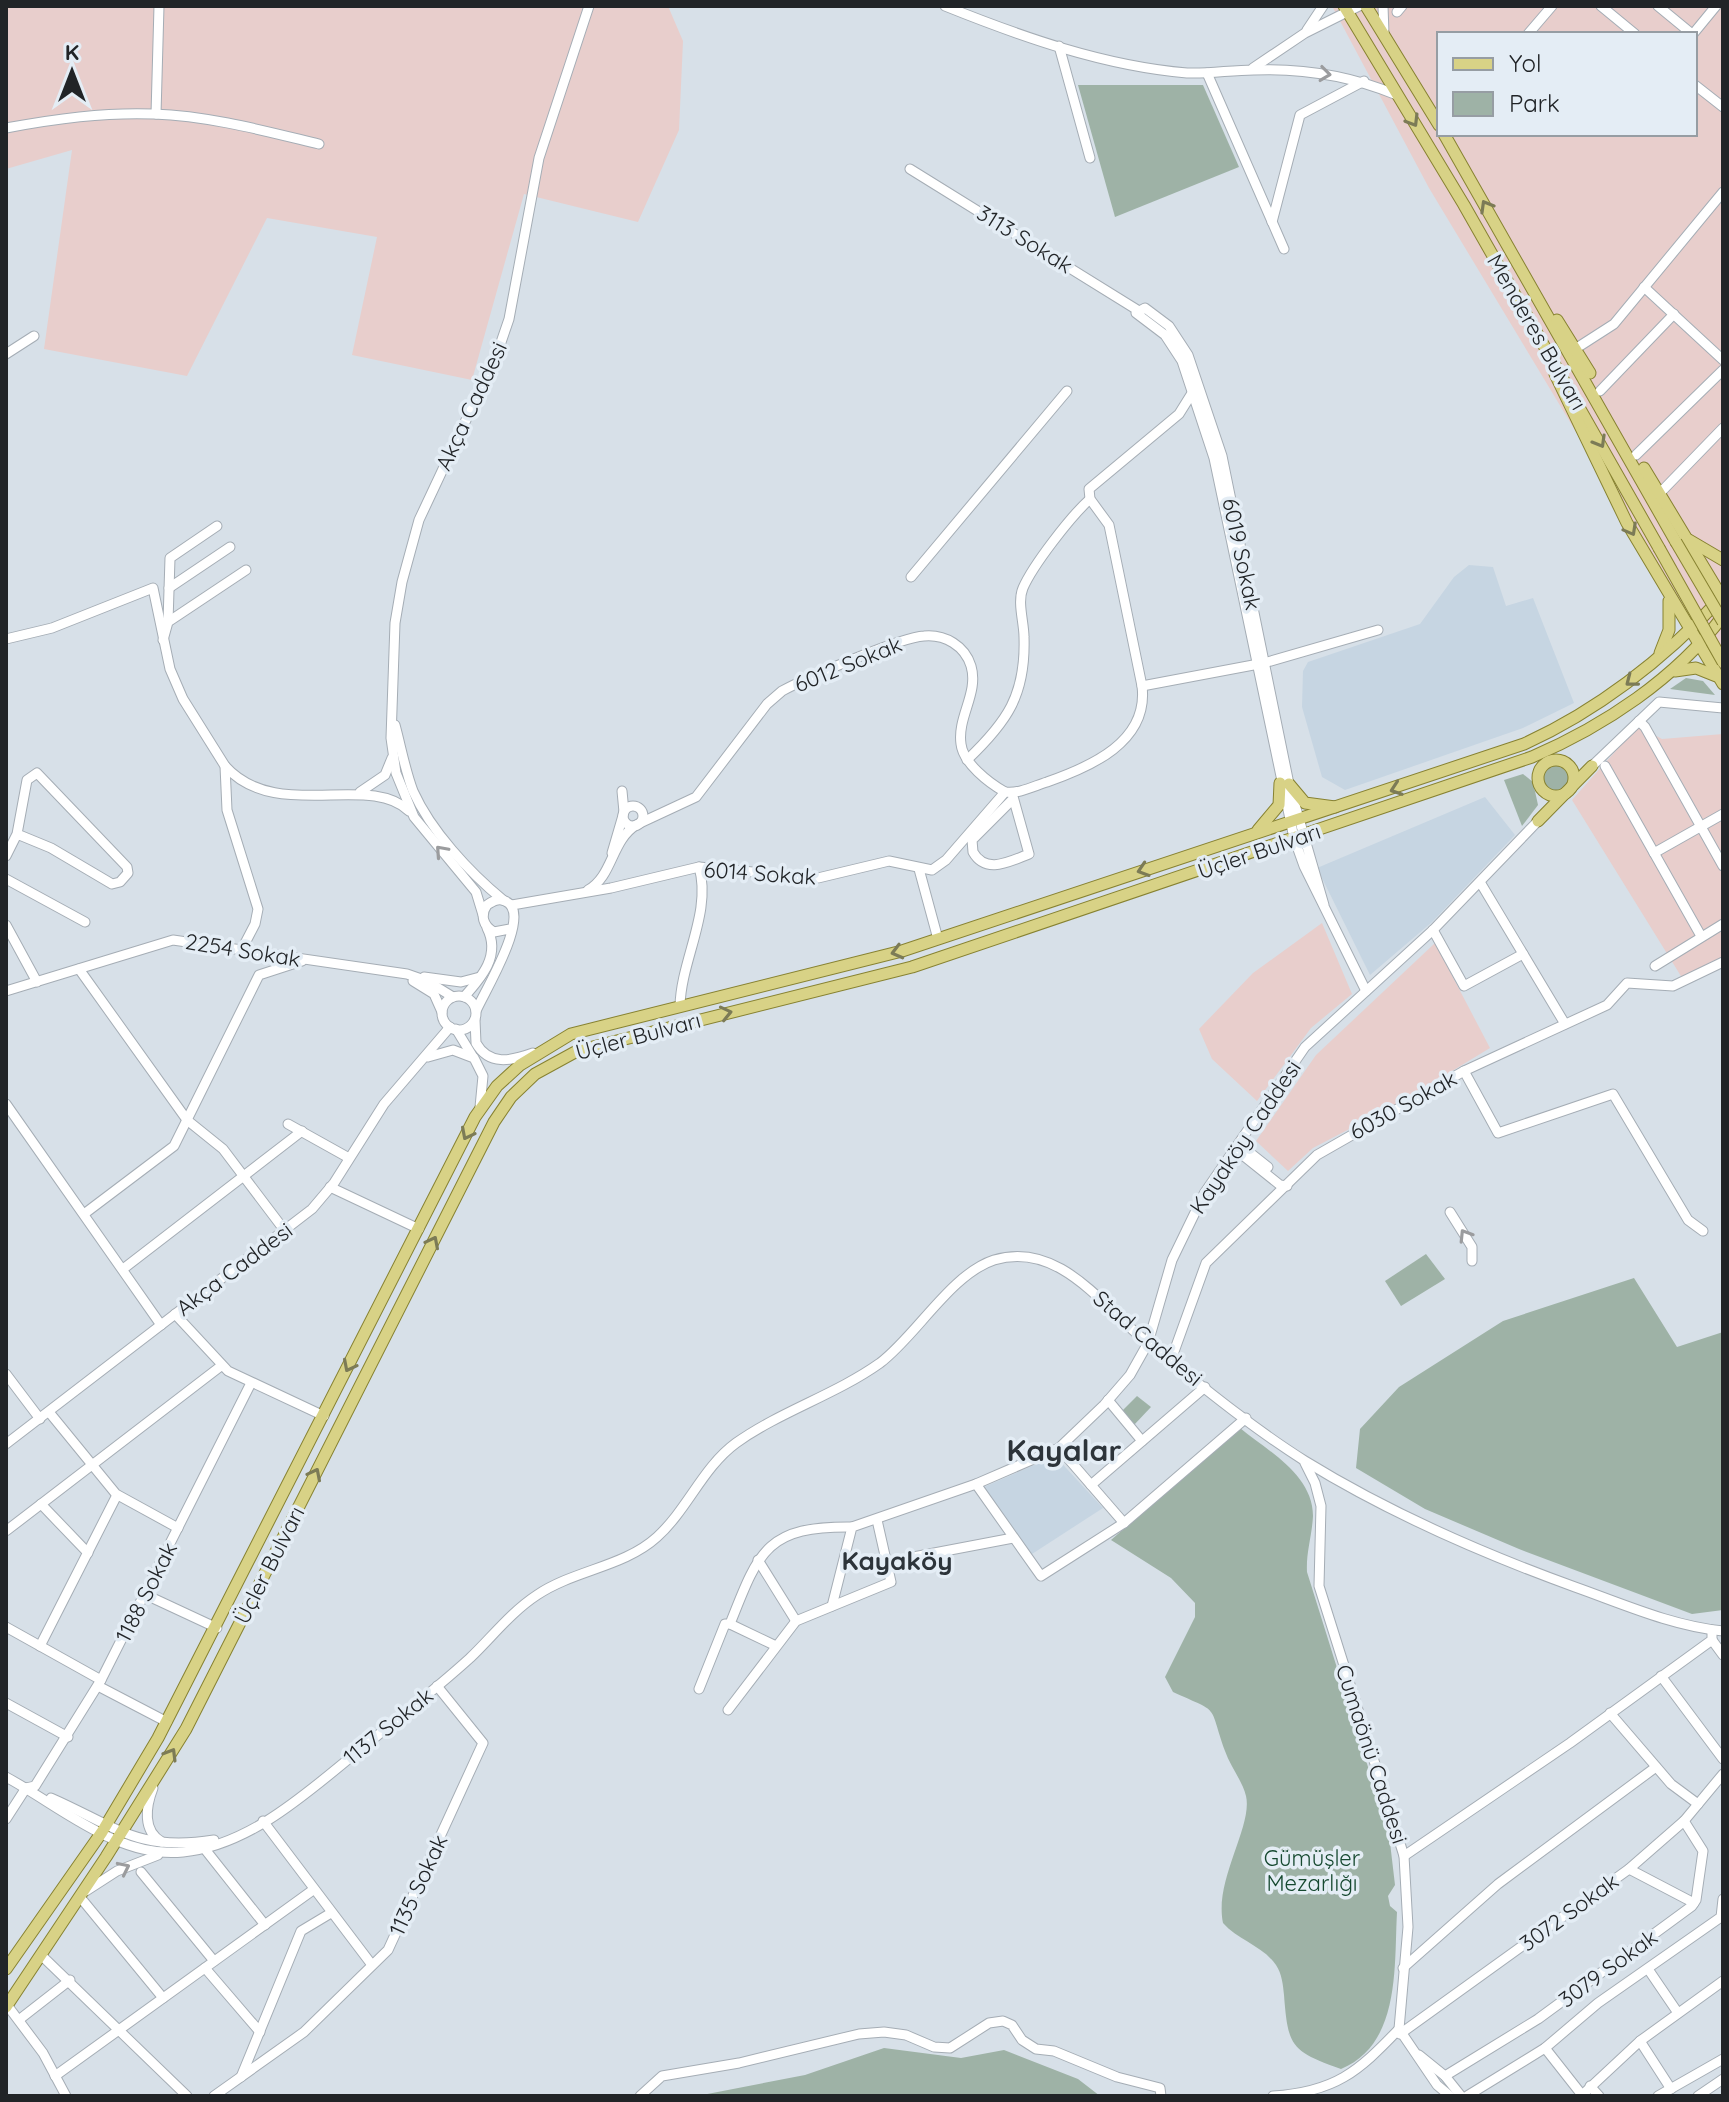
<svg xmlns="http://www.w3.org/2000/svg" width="1729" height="2102" font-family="Quicksand,sans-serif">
<rect width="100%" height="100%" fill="#d7e0e8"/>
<g fill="#c6d5e2">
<path d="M1469,565L1493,567L1506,606L1533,598L1574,703L1523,728L1345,790L1322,777L1302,707L1303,671L1308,662L1420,624L1454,577Z"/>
<path d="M1485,797L1515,835L1432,922L1370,975L1317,868Z"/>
<path d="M1055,1456L1103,1508L1032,1554L984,1487Z"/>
</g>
<g fill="#e8cecc" fill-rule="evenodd">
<path d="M6,6H668L683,41L679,130L638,222L524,194L472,380L352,355L377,237L267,218L187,376L44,349L72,150L6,169Z"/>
<path d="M1332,6H1723V676L1429,188ZM1439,34H1695V134H1439Z"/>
<path d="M1638,726L1662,739L1723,734V959L1684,981L1572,800Z"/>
<path d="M1322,923L1352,994L1311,1028L1257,1101L1212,1059L1199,1029L1253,973Z"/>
<path d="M1435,943L1490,1048L1401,1102L1313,1148L1288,1171L1256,1141L1316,1055Z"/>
</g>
<g fill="#9eb2a6">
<path d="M1078,85H1203L1239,167L1115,217Z"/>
<path d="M1686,678L1703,681L1715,695L1670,689Z"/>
<circle cx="1556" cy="777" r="14"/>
<path d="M1523,774L1533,782L1538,805L1522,826L1504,780Z"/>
<path d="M1426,1254L1445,1279L1401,1306L1385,1281Z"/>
<path d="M1634,1278L1677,1347L1723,1332V1610L1692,1614L1519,1549L1425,1509L1356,1468L1360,1429L1399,1387L1503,1321Z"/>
<path d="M1137,1396L1151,1407L1134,1425L1122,1411Z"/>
<path d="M1240,1428C1268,1451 1313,1475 1313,1516C1312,1536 1306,1552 1307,1572L1389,1834L1395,1885L1388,1896L1390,1906L1397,1912C1394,1966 1401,2044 1341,2069C1291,2051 1288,2047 1284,1995C1283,1985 1282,1974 1276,1965C1263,1946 1238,1940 1223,1923C1214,1880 1253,1826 1246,1796C1242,1780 1230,1766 1225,1751C1208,1702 1221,1714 1173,1692L1165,1677L1195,1617V1603L1171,1578L1111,1540Z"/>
<path d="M884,2048L961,2058L1004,2050L1078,2079L1100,2096H697L805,2075Z"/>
</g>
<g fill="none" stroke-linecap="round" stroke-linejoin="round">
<g stroke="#a5adb5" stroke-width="11">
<g id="minor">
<path d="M945,6C1022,37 1104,66 1187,73C1210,74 1231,70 1254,70C1304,68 1351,76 1397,95"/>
<path d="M1383,6L1384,34"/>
<path d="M1601,6L1635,34"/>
<path d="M1658,6L1692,34"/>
<path d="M1397,12L1402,6"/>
<path d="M1307,30L1323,6"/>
<path d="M1528,34L1552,6"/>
<path d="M1693,34L1716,6"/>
<path d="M1059,46L1090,158"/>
<path d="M1253,68L1305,33L1359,6"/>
<path d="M1207,73L1284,249"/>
<path d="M1695,85L1723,107"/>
<path d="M156,114L159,6"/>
<path d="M6,128C55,119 104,112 154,114C210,116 265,131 319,144"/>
<path d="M910,169L1139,311"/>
<path d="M1272,222L1300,115L1364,81"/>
<path d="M1644,287L1723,360"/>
<path d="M1572,351L1614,324L1723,192"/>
<path d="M6,354L34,336"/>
<path d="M1600,391L1674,314"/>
<path d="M1636,455L1723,370"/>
<path d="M1660,493L1723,428"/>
<path d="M911,577L1067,391"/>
<path d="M169,588L230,547"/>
<path d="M168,622L170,558L217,526"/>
<path d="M6,639L52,628L153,588L170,669L183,699L225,766L227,810L258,909L255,924L242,949"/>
<path d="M163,640L168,622L246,570"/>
<path d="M1142,686L1109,525L1090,499L1089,489L1179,414L1194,390"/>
<path d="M1639,721L1645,727L1723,866"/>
<path d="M395,725C401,747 405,770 413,791C431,831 469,872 503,900"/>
<path d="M967,760C1007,722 1026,695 1024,637C1024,622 1017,602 1023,588C1033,565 1071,516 1090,499"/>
<path d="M225,766C276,823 369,772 409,811"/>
<path d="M1592,766L1659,702L1723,708"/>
<path d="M1605,766L1701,936"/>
<path d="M360,792L385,775L392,758"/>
<path d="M1012,793L1029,854C1010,861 986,875 973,852L972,840L1012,800"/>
<circle cx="633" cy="816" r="10"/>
<path d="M638,824L696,797L767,704L782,691C804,679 901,637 924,636C945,634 965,646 971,666C979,693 957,717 961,744C963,763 989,783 1005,792"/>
<path d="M612,853L624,812L622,791"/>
<path d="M1654,853L1723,814"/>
<path d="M6,856L17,834L27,780L37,773L127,867L128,873L120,882L112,884L51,848L17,834"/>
<path d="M919,869L938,939"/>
<path d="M6,879L85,922"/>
<path d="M1480,882L1565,1024"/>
<path d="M588,890C613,876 611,841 636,825"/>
<path d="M512,905L611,888L699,867L818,878L889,861L932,870L946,860L1005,792C1019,794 1034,786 1047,782C1090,767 1149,742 1142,686L1264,663L1378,630"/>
<path d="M1324,905L1289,784L1222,456L1188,355L1169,326L1145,308L1136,313L1165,335L1182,361L1214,458L1294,838L1304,866L1366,991"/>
<path d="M483,915L476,892L414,817L396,773L391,738L395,623L402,582L419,520L497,354L509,319L539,158L589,6"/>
<path d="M6,925L37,982"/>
<path d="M1433,930L1464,986L1523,954"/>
<path d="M1655,966L1723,924"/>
<path d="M79,969L187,1120L223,1149L285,1231"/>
<path d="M424,977L461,982L480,977"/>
<path d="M413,981L434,994L442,1012"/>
<path d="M6,991L173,940L407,974L427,981L453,997"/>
<circle cx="459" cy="1013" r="17"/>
<path d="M464,997C482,977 501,955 487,928"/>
<path d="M680,1006C681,960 712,912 699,867"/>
<path d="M476,1011C484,992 534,912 505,901C498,898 493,901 487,905C480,915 483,926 494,932L510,929"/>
<path d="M475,1020L476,1043C489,1066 511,1061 533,1053"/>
<path d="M456,1029L473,1057"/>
<path d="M428,1057L453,1050L474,1058L483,1076L480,1107"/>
<path d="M1464,1071L1498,1133L1613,1094L1688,1220L1703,1231"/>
<path d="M6,1104L161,1325"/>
<path d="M288,1124L349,1158"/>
<path d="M1239,1144L1268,1167"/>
<path d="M1235,1149L1280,1185L1287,1186"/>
<path d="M330,1187L419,1229"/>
<path d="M1450,1212L1472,1247V1261"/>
<path d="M84,1214L174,1146L259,975L302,961"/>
<path d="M123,1269L302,1131"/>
<path d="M175,1314L228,1371L324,1416"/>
<path d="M1171,1360L1206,1263L1317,1155L1464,1071L1607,1005L1627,983L1673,986L1723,962"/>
<path d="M6,1374L40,1419"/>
<path d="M1108,1400L1142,1441"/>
<path d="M49,1412L116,1494L178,1528"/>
<path d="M6,1444L312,1209L334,1183L384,1104L450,1027"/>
<path d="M1059,1448L1124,1523"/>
<path d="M1305,1463L1315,1483L1321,1506L1319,1586L1404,1856L1408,1927L1399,2029L1437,2085L1450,2096"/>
<path d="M976,1484L1041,1576L1124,1523L1246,1418"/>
<path d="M1091,1485L1205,1387"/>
<path d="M41,1504L88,1553"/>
<path d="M6,1531L221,1366"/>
<path d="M758,1560L796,1621"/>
<path d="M887,1562L1013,1538"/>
<path d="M144,1594L217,1628"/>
<path d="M832,1606L852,1527L976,1484L1059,1448L1104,1405L1130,1375L1148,1343L1172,1260L1205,1192L1305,1047L1433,930L1538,821"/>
<path d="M730,1624L774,1645"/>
<path d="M6,1627L101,1680"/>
<path d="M1712,1640L1723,1655"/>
<path d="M40,1646L117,1495"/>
<path d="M1661,1676L1723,1759"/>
<path d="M98,1686L167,1722"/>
<path d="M699,1689L725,1624H730C759,1550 767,1526 852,1527"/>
<path d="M6,1703L68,1737"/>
<path d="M728,1710L796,1621L891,1582L877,1520"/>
<path d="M1610,1713L1671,1784L1698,1804"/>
<path d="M6,1777C60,1806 118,1859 183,1852C254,1845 314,1786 367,1744C401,1716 437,1688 470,1658C492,1637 511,1612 537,1595C574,1570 624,1567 657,1537C687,1510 703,1467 736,1443C781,1411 835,1395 880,1363C916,1336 951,1274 994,1260C1061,1240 1104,1309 1149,1344C1199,1384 1251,1427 1305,1461C1391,1514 1481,1553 1575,1587C1623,1604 1672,1626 1723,1631"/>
<path d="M26,1788L35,1786L101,1680L251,1383"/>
<path d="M153,1788C146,1806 142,1831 162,1842"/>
<path d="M51,1798C117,1827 138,1852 214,1840"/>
<path d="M6,1819L26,1788"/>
<path d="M263,1821L372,1965"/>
<path d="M204,1848L265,1925"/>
<path d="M1404,1856L1570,1743L1712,1640V1630"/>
<path d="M1629,1869L1694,1903"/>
<path d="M141,1872L214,1961"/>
<path d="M86,1891L117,1871L158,1855"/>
<path d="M80,1897L163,1998"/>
<path d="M41,1955L187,2096"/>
<path d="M205,1968L260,2032"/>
<path d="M1403,1968L1498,1884L1656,1767"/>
<path d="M1648,1969L1678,2013"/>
<path d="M7,2005L43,2053L66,2096"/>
<path d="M20,2019L70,1980"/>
<path d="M1400,2034L1629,1869L1684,1821L1723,1774"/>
<path d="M1640,2041L1671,2089"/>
<path d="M1545,2048L1582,2095"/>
<path d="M1419,2055L1445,2076L1461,2096"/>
<path d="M55,2076L313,1890"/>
<path d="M1445,2076L1538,2019L1692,1906L1696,1900L1703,1851L1684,1821"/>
<path d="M241,2077L301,1931L331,1913"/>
<path d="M1590,2086L1599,2096"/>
<path d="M214,2096L304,2032L388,1950L483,1743L437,1686"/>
<path d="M640,2096L662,2076L739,2063L859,2034L884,2032L906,2035L934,2047L950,2048L989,2023L1003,2021L1012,2025L1022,2040L1036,2049L1054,2051L1117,2077L1160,2088L1161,2096"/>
<path d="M1273,2096C1335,2092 1358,2072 1399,2029"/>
<path d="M1467,2096L1545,2048L1598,2003L1721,1917L1723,1899"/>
<path d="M1581,2096L1640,2041L1723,1981"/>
<path d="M1658,2096L1723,2059"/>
<path d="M1698,2096L1723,2079"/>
</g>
</g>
<g stroke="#878231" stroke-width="13">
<g id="major">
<path d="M1344,6L1464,205L1659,548"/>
<path d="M1366,6L1439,125"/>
<path d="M1444,134L1676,542"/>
<path d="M1557,320L1590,373"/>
<path d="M1555,374L1627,523L1723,684"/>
<path d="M1644,468L1723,599"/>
<path d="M1689,540L1723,560"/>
<path d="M1660,653L1669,630V601"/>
<path d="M1675,671L1696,668L1716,676"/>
<circle cx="1556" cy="778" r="18"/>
<path d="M1289,784L1305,803L1335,807"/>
<path d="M1538,821L1592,766"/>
<path d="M1258,830L1279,805L1280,783"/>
<path d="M6,1969L102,1832L158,1738L475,1117L497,1086L520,1065L571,1034L902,951L1524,744C1601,709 1665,658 1723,596"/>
<path d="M6,2007L106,1857L186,1729L494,1122L511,1097L535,1074L577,1051L912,967L1532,757C1604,726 1675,679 1723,616"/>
</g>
</g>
<use href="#minor" stroke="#fff" stroke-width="9"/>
<use href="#major" stroke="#d8d286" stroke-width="11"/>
<g stroke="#878231" stroke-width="13" stroke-linecap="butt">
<g id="major-bridge">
<path d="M1676,542L1723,622"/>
<path d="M1659,548L1723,662"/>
</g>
</g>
<use href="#major-bridge" stroke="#d8d286" stroke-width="11"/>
</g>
<defs><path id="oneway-chevron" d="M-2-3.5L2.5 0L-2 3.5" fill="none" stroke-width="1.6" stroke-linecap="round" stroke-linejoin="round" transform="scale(2)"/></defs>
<g stroke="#9b9c9e">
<use href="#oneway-chevron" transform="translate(1325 74) rotate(7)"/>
<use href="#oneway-chevron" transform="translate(441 851) rotate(-132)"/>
<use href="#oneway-chevron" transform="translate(1465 1235) rotate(-122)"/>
<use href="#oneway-chevron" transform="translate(124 1868) rotate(-26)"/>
</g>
<g stroke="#7c7b56">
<use href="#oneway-chevron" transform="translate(1413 121) rotate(59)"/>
<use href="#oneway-chevron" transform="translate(1486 206) rotate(-120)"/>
<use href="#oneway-chevron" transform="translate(1600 442) rotate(60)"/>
<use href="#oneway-chevron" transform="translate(1631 530) rotate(61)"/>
<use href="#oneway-chevron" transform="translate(1631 681) rotate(142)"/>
<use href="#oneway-chevron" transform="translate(1396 789) rotate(161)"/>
<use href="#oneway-chevron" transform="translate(1143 870) rotate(162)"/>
<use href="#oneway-chevron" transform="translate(897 952) rotate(165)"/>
<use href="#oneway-chevron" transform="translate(726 1013) rotate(-13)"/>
<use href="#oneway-chevron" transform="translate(467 1134) rotate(117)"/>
<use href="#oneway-chevron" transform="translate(433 1242) rotate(-63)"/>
<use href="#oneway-chevron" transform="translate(349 1366) rotate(117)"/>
<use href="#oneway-chevron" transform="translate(315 1474) rotate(-63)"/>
<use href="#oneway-chevron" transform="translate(171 1754) rotate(-59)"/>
</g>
<g text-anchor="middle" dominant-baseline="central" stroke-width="7" stroke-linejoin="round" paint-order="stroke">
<g font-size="22" fill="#212427" stroke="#e4edf5">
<text transform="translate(1025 239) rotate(32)">3113 Sokak</text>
<text transform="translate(1537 332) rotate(60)">Menderes Bulvarı</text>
<text transform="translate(471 406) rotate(-65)">Akça Caddesi</text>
<text transform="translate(1242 554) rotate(78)">6019 Sokak</text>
<text transform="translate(848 664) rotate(-22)">6012 Sokak</text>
<text transform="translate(1259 851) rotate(-19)">Üçler Bulvarı</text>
<text transform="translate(760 873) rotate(4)">6014 Sokak</text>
<text transform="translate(243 950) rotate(9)">2254 Sokak</text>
<text transform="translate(638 1036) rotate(-15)">Üçler Bulvarı</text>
<text transform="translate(1403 1105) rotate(-29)">6030 Sokak</text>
<text transform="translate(1245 1137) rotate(-56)">Kayaköy Caddesi</text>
<text transform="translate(234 1269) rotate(-37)">Akça Caddesi</text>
<text transform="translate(1148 1338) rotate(40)">Stad Caddesi</text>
<text transform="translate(269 1565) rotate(-63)">Üçler Bulvarı</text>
<text transform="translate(146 1592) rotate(-63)">1188 Sokak</text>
<text transform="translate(388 1726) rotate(-39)">1137 Sokak</text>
<text transform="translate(1372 1754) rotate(72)">Cumaönü Caddesi</text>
<text transform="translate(418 1885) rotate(-65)">1135 Sokak</text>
<text transform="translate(1569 1912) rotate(-36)">3072 Sokak</text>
<text transform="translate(1608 1968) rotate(-36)">3079 Sokak</text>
</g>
<g font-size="22" fill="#164930" stroke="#e4edf5">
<text x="1312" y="1858">Gümüşler<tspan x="1312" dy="25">Mezarlığı</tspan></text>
</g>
<g font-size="26" font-weight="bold" fill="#2d343a" stroke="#e4edf5">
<text x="897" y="1560">Kayaköy</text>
</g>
<g font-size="30" font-weight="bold" fill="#2d343a" stroke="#e4edf5">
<text x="1064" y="1450">Kayalar</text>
</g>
</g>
<rect width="1729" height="2102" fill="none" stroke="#212427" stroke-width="16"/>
<rect x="1437" y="32" width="260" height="104" fill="#e4edf5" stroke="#969da3" stroke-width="2"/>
<rect x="1453" y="58" width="40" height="12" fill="#d8d286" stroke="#969da3" stroke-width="2"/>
<text x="1509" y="72" font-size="24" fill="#212427">Yol</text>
<rect x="1453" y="92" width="40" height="24" fill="#9eb2a6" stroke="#969da3" stroke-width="2"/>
<text x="1509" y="112" font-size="24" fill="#212427">Park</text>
<g transform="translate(72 72)" stroke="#e4edf5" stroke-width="6" paint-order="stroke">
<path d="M0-6L14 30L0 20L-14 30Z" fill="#212427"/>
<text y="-12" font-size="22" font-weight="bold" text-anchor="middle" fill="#212427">K</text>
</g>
</svg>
